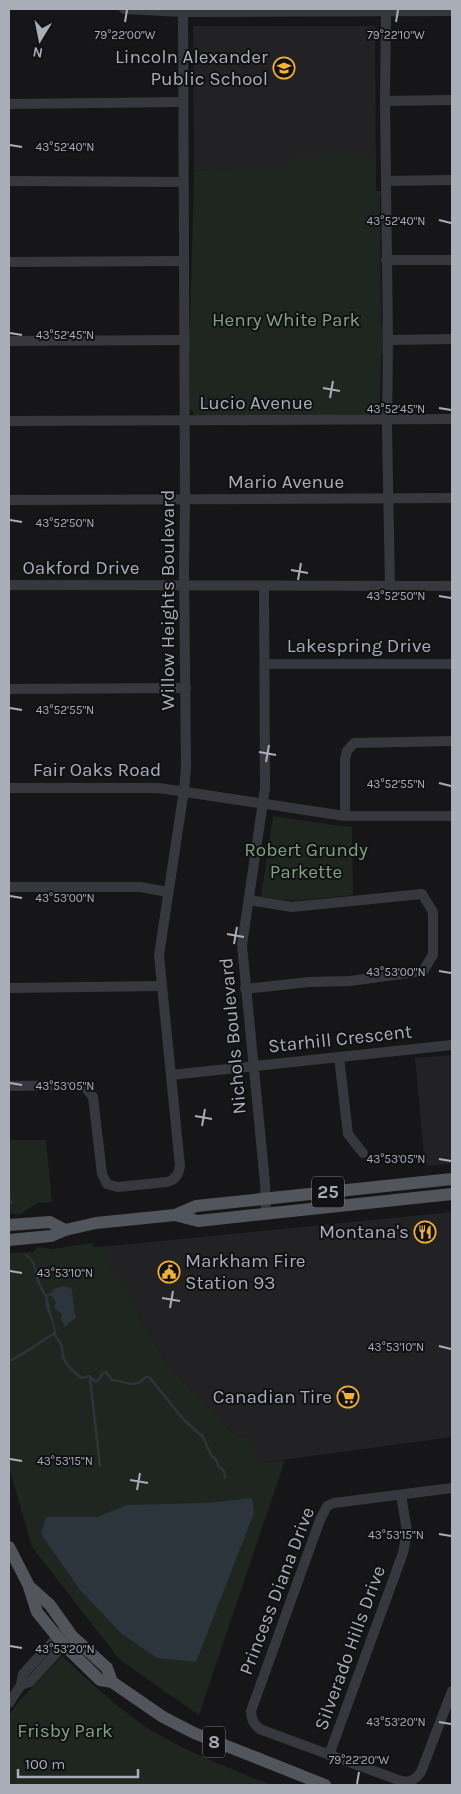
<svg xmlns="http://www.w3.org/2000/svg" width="461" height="1794" font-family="Karla,sans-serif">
<rect width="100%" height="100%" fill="#161618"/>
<g fill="#222225">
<path d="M193,26H375L376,162L194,171Z"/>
<path d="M452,1055V1164L425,1166L415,1058Z"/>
<path d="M452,1212V1437L260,1463L247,1437L235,1435L170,1368L110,1270V1246Z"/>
</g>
<g fill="#1e261f">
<path d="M366,155L367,162H376V191H383L384,193L380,196L381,324L384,328V352L381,356L380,410L378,413L373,414L195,416L190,409V356L188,353L186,329L190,327L194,171L291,166V158Z"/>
<path d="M273,816L333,825L352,827L353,895L295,901L261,897Z"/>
<path d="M9,1140H46L52,1202L38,1203L19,1215L9,1213Z"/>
<path d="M92,1243L94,1247L110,1246V1271L119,1276L131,1287L128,1293L136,1302L138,1316L170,1368L235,1435L247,1437L260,1463L285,1460L199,1715L120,1660L32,1547L9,1467V1253L33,1252L37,1247L52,1249Z"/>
<path d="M62,1656C87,1679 112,1703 140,1723C180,1750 227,1767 271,1785H9V1716L19,1701Z"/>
</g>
<g fill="#2c353c">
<path d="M24,1254H27L34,1262L41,1285L47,1296L58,1340L55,1338L52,1322L46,1307L45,1297L37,1282L32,1262Z"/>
<path d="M63,1286L71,1288C74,1298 73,1307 76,1317L65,1327L61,1319L62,1314L54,1308L56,1302L51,1294L53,1289Z"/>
<path d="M252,1498L254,1513L196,1662L157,1658L122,1634L80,1590L41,1534L46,1517H97L127,1505L206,1503Z"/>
</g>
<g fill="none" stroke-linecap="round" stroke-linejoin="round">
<g stroke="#2c353c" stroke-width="2.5">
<path d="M9,1196L11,1203"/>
<path d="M47,1296L51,1294"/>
<path d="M58,1340C64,1345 61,1353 64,1359C67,1367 75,1373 81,1378L89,1376L95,1381H98L102,1374L106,1372L112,1380C127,1380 131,1391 146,1377H149L184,1420L203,1437L211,1455L217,1461L218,1466L224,1471L225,1477"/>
<path d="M9,1361C25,1354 39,1342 55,1333"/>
<path d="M90,1378L100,1466"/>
</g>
<g stroke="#37383d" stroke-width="10">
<path d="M124,9L183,12L452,11"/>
<path d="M386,9L385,101L388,340L387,429L390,586"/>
<path d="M385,101L452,100"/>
<path d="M9,104L183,102"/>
<path d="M9,181L183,182"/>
<path d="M386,181L452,180"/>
<path d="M386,260H452"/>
<path d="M9,262L184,261"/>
<path d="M388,340L452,339"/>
<path d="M9,341L184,340"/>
<path d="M9,421L452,419"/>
<path d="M9,500L452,498"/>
<path d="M9,585L452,586"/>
<path d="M264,587L265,788L242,945L265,1183L266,1213"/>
<path d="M265,664H452"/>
<path d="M9,689L186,688"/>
<path d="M9,788H159L345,816H452"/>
<path d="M345,816V759L347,751L354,743L452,741"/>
<path d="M9,887H140L168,892"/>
<path d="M9,988L161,986"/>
<path d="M245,989L309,982L350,981L423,971L433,955V912L422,894L292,907L249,900"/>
<path d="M339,1057L348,1134L363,1153"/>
<path d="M171,1075L452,1045"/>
<path d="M9,1086L79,1085L85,1087L93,1097L102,1174L107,1184L118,1187L167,1182C175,1180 179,1175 180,1166L159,955L184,790L186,768L184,572L185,500L183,12"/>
<path d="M452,1488L334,1503L327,1506L320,1520L251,1711C251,1720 254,1726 262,1730L401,1781C410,1783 415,1780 421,1772L452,1691"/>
<path d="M21,1685L30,1682L68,1640"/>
<path d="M9,1703L21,1685L23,1674L62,1632"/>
<path d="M329,1755L403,1553L407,1531L401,1495"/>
</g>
<g stroke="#53555c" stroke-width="12">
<path d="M175,1215L198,1221L452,1194"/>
<path d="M9,1225L50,1222L65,1230"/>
<path d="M9,1240L51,1236L65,1230L96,1223L175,1215L196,1206L452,1179"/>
<path d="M9,1547L28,1584L37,1612L64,1645L100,1680L112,1682L163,1717L194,1733L325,1785"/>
<path d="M31,1588L50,1605L72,1636L107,1668L112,1682"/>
</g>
</g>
<path fill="none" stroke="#a8adb8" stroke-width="2" d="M125,22L127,10M396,22L398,10M10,145L22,147M439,220L451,223M10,333L22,335M323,388L340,391M330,398L333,381M439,408L451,410M10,520L22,522M291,570L308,573M298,580L301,563M439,596L451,598M10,708L22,710M259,752L276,755M266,762L269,745M439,783L451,786M10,896L22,898M227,934L244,937M234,944L237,927M439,971L451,973M10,1083L22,1085M195,1116L212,1119M202,1126L205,1109M439,1159L451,1161M10,1271L22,1273M162,1298L180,1301M170,1308L173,1291M439,1346L451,1349M10,1459L22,1461M130,1480L148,1483M137,1490L140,1473M439,1534L451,1536M10,1646L22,1648M439,1722L451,1724M357,1784L359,1772"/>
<defs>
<g id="school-ring" transform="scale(1.125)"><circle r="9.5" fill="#111113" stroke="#f2b134" stroke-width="1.5"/><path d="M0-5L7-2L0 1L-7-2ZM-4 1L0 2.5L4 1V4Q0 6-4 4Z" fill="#f2b134"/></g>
<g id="restaurant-ring" transform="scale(1.125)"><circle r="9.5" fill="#111113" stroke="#f2b134" stroke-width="1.5"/><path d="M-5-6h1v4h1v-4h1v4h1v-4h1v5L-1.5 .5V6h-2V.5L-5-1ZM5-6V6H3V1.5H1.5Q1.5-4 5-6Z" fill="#f2b134"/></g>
<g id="civic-ring" transform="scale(1.125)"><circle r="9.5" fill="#111113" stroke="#f2b134" stroke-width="1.5"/><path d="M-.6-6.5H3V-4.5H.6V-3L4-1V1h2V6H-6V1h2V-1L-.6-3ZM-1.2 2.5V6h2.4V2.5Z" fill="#f2b134"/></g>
<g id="supermarket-ring" transform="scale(1.125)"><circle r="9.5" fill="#111113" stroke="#f2b134" stroke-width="1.5"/><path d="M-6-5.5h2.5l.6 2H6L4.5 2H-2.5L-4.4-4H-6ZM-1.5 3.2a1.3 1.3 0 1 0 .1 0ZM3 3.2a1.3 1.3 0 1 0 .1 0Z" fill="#f2b134"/></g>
</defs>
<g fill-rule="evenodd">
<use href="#school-ring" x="284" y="68"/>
<use href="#restaurant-ring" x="425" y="1232"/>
<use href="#civic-ring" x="169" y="1272"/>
<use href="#supermarket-ring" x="348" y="1397"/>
</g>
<g text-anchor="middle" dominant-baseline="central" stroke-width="4" stroke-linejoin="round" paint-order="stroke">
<g fill="#111113" stroke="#7b7e86" stroke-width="1">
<rect x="312" y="1176.5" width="32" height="31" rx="4"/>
<rect x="203" y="1726.5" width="22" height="31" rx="4"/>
</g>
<g font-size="18" font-weight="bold" fill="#a8adb8">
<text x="328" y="1192">25</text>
<text x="214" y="1742">8</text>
</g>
<g font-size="19" fill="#a8adb8" stroke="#111113" text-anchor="end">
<text x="268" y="57">Lincoln Alexander<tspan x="268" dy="22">Public School</tspan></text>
<text x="409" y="1232">Montana's</text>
<text x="185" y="1261" text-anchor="start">Markham Fire<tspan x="185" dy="22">Station 93</tspan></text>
<text x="332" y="1397">Canadian Tire</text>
</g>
<g font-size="19" fill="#7fa381" stroke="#111113">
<text x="286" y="320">Henry White Park</text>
<text x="306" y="850">Robert Grundy<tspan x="306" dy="22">Parkette</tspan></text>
<text x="65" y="1731">Frisby Park</text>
</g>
<g font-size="19" fill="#a8adb8" stroke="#111113">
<text x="256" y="403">Lucio Avenue</text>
<text x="286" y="482">Mario Avenue</text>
<text x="81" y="568">Oakford Drive</text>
<text transform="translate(168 600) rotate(-90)">Willow Heights Boulevard</text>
<text x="359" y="646">Lakespring Drive</text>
<text x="97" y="770">Fair Oaks Road</text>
<text transform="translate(233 1036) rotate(-95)">Nichols Boulevard</text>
<text transform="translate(340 1039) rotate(-6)">Starhill Crescent</text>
<text transform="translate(277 1591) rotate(-69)">Princess Diana Drive</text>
<text transform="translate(350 1648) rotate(-70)">Silverado Hills Drive</text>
</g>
</g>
<g font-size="12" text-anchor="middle" fill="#a8adb8" stroke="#111113" stroke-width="4" stroke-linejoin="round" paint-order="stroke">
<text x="396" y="39">79°22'10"W</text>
<text x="125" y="39">79°22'00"W</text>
<text x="65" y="151">43°52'40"N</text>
<text x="396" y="225">43°52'40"N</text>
<text x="65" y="339">43°52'45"N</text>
<text x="396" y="413">43°52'45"N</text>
<text x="65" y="527">43°52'50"N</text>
<text x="396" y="600">43°52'50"N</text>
<text x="65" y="714">43°52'55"N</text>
<text x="396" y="788">43°52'55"N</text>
<text x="65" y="902">43°53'00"N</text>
<text x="396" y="976">43°53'00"N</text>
<text x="65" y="1090">43°53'05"N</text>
<text x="396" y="1163">43°53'05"N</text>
<text x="65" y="1277">43°53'10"N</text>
<text x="396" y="1351">43°53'10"N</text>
<text x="65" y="1465">43°53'15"N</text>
<text x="396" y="1539">43°53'15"N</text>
<text x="65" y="1653">43°53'20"N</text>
<text x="396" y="1726">43°53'20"N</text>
<text x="359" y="1764">79°22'20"W</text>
</g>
<rect width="461" height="1794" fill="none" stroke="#a8adb8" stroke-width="20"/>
<g transform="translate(40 40) rotate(190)" stroke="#111113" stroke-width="4" paint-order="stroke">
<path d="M0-4L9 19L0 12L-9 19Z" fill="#a8adb8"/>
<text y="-8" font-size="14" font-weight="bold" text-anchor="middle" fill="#a8adb8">N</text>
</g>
<path d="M18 1769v8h120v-8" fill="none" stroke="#a8adb8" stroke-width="2.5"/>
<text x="25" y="1769" font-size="15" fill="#a8adb8" stroke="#111113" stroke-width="4" paint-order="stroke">100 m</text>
</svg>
